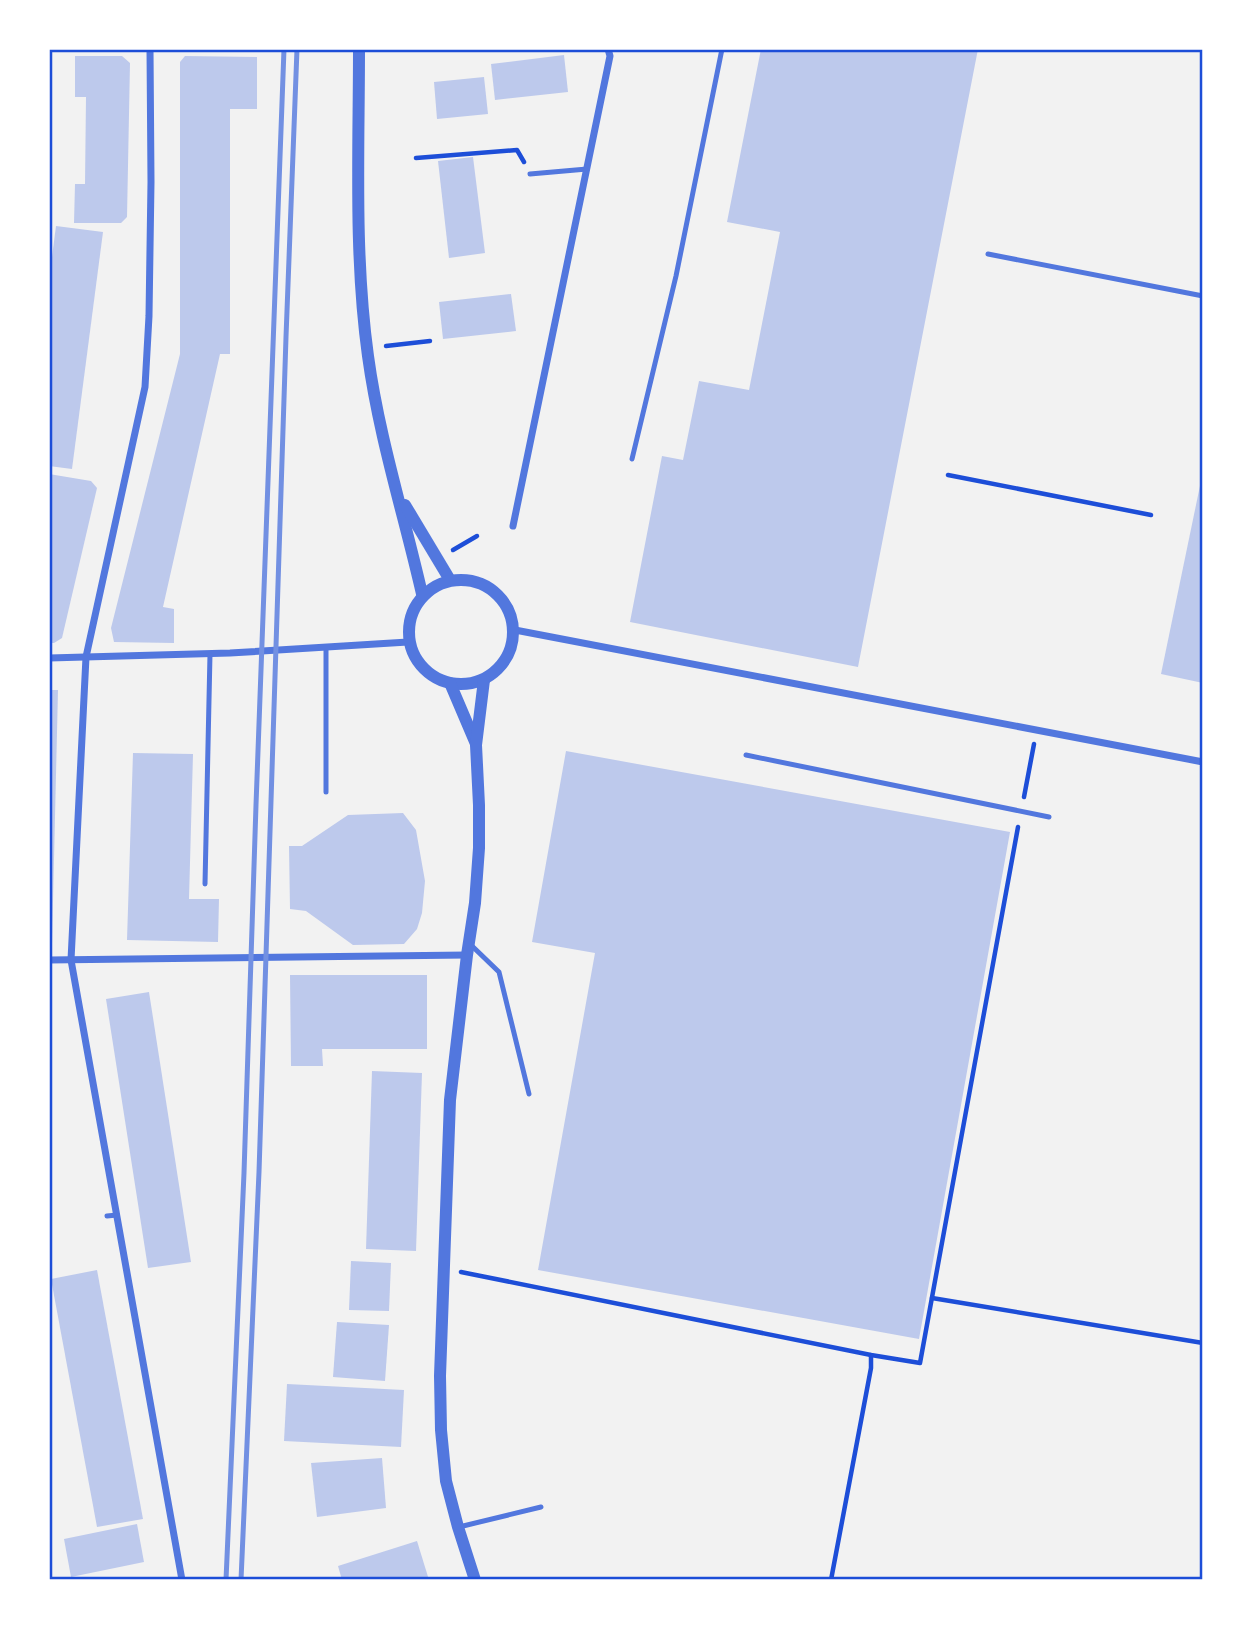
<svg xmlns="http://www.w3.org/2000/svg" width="1252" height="1629" font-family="'PT Sans Narrow',sans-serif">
<rect width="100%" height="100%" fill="#f2f2f2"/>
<g fill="#bdc9ec">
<path d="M761,49H978L858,667L630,622L662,456L683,460L699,381L749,390L780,232L727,222Z"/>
<path d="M564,55L568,92L495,100L491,64Z"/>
<path d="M75,56H122L130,63L127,217L121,223H74L75,184H85L86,97H75Z"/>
<path d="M185,56L257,57V109H230V354H220L163,607L174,609V643L114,642L111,628L180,354V62Z"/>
<path d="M484,77L488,114L437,119L434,82Z"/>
<path d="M473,157L485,253L449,258L438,161Z"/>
<path d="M56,226L103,232L72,469L49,466V280Z"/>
<path d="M511,294L516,331L443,339L439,302Z"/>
<path d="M49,474L91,481L97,488L62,638L54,643H49Z"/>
<path d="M1202,476H1203V683L1161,674Z"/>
<path d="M49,690H58L52,944L49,943Z"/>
<path d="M566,751L1010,832L919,1339L538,1270L595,953L532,942Z"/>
<path d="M133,753L193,754L189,899H219L218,942L127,940Z"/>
<path d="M403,813L416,830L425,881L422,913L417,929L404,944L353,945L306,911L290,909L289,846H302L348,815Z"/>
<path d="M290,975H427V1049H322L323,1066H291Z"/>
<path d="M149,992L191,1262L148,1268L106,999Z"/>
<path d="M372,1071L422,1073L416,1251L366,1249Z"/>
<path d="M351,1261L391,1263L389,1311L349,1310Z"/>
<path d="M97,1270L143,1519L97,1527L51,1279Z"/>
<path d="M337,1322L389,1325L385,1381L333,1377Z"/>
<path d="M287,1384L404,1390L401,1447L284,1441Z"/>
<path d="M382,1458L386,1508L317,1517L311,1463Z"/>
<path d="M137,1524L144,1562L71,1577L64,1539Z"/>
<path d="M417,1541L429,1580H342L338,1566Z"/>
</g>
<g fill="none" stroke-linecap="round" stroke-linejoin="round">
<g stroke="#1d4ed8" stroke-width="4.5">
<path d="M416,158L517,150L524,162"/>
<path d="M386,346L430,341"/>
<path d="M948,475L1151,515"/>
<path d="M453,550L477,536"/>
<path d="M1024,797L1034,744"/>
<path d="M461,1272L871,1355L920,1363L1018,827"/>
<path d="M932,1298L1203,1343"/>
<path d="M831,1580L871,1368V1355"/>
</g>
<g stroke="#5277de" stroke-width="5">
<path d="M530,174L587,169"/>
<path d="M988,254L1203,296"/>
<path d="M632,459L676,276L722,49"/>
<path d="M326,648V792"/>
<path d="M746,755L1049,817"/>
<path d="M205,884L210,654"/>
<path d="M471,945L499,972L529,1094"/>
<path d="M107,1216L117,1215"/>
<path d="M459,1527L541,1507"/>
</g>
<g stroke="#5277de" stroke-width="7">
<path d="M150,49L151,182L149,316L145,387L86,657L71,960L182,1580"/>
<path d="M513,526L610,56L608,49"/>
<path d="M515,630L1203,762"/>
<path d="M49,658L230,653L408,642"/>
<path d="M49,960L467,955"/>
<path d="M1202,1580L1203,1579"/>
</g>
<g stroke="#5277de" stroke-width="12">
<path d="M359,49C359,151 354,255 368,356C379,437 404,515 422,594"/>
<path d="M405,505L450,580"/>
<circle cx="461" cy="632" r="52"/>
<path d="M450,683L476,744"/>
<path d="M475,1580L458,1527L446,1481L441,1430L440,1376L450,1100L467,955L475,903L479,848V805L476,745L484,680"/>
</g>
<g stroke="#7290e2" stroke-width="5">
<path d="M226,1580L244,1173L256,805L284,49"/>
<path d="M241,1580L259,1172L286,337L297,49"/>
</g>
</g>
<rect width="1252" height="1629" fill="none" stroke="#ffffff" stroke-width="102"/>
<rect x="51" y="51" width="1150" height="1527" fill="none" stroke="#1d4ed8" stroke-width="2.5"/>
</svg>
